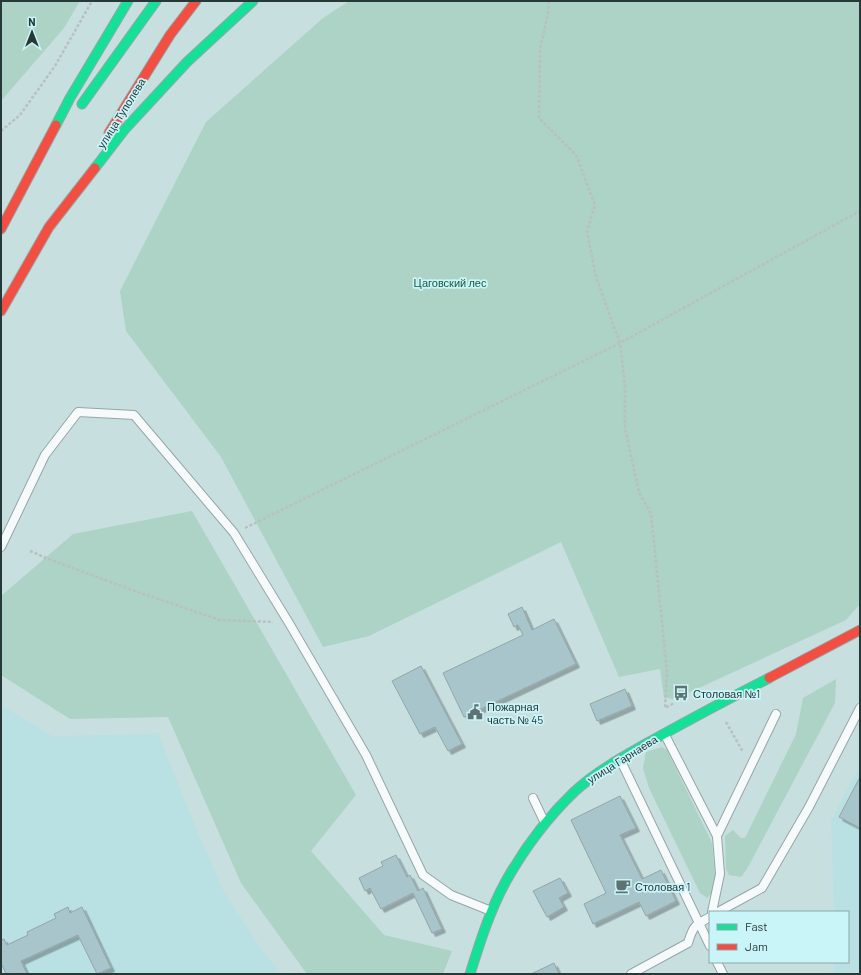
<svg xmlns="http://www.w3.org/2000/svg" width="861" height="975" font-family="Barlow,sans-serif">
<defs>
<filter id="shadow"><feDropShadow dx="3.5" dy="3.5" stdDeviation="0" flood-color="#0004"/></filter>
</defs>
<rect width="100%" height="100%" fill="#c8dfe0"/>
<g fill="#b9e0e2">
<path d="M1,705L52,736L158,734L193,821L224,892L262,950L282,974H1Z"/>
<path d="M860,765V974H829L833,972L835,962H848V912H834L831,821Z"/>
</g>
<g fill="#acd3c5">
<path d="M1,1H80L64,28L1,101Z"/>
<path d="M349,1H860V604L846,620L675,699L664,698L660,669L619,677L561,542L369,636L323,647L221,457L126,331L120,291L206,122L323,18Z"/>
<path d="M192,511L356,795L311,851L384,935L452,951L443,974H307L241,883L168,717L70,719L1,675V596L73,534Z"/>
<path d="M836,679L835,703L747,869L741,877L729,875L726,869L725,836L733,830L741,838H745L796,734L803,698Z"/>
<path d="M662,747L667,750L712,843L715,876L712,893L707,898L700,893L649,788L643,768L646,752Z"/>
</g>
<g fill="#a8c5cb" stroke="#93a5a7" filter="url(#shadow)">
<path d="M522,607L532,630L554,619L576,664L464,717L443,673L523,635L518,625L514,627L508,614Z"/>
<path d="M421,666L462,744L448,751L435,727L420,734L392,681Z"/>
<path d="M625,689L632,706L597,721L590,704Z"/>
<path d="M860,777V828L839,817Z"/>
<path d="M620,796L636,828L620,835L642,879L661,870L676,901L646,916L639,902L593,924L584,904L606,893L571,820Z"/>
<path d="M396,855L407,877L410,875L418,891L423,888L442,929L432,933L413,893L381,909L370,888L365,891L359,878L383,866L381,862Z"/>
<path d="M560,878L568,893L559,898L564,907L547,917L533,891Z"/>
<path d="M68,907L70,913L82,907L111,968L97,974L78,935L21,961L27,974H6L1,963V940L4,939L7,945L28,935L27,932L56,918L54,914Z"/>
<path d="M554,963L559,974H531Z"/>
</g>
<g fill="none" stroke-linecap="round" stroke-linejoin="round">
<g stroke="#94a6a7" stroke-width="10">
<g id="lane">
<path d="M1,547L45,455L78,412L134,415L234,533L289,623L366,755L423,875L451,895L491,911"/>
<path d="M665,735L717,836L720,874L712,912"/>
<path d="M620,759L710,946"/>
<path d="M533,798L544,821"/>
<path d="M717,836L776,714"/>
<path d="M718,912L762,888L809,807L860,708"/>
<path d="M717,962L723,974"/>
<path d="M631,974L688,943C693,926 695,925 710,917"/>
</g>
</g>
<g stroke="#94a6a7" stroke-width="11">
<g id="fast">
<path d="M82,104L156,1"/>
<path d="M56,125L70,98L128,1"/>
<path d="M95,168L125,129L187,62L253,1"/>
<path d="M470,974C480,942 490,910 506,881C524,849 547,818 574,792C599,769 630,753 660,736C696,716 732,697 769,678"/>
</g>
</g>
<g stroke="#94a6a7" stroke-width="11">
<g id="jam">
<path d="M109,133L170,35L196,1"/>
<path d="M1,229L56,125"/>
<path d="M1,311L49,227L95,168"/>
<path d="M769,678L860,630"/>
</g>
</g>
<g stroke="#b8c0c0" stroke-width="2.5" stroke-dasharray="3 2" stroke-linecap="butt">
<path d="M549,1L548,13L540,49L539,118L576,155L595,205L587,231L596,277L620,343L625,386V428L639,492L651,514L667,672L665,708L674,703"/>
<path d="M1,131L20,115L55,66L92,1"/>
<path d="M245,528L620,343L860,211"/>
<path d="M30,551L46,558L129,589L220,620L273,622"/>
<path d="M726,722L743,752"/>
</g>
<use href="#lane" stroke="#f7fafa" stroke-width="8"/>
<use href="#fast" stroke="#16e098" stroke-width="9"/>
<use href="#jam" stroke="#f24e42" stroke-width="9"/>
</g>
<defs>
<g id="bus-bare" transform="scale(1.2)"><path d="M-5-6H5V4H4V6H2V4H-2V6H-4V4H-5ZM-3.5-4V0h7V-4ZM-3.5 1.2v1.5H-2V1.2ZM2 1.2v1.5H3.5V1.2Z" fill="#5f7273" stroke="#caf5f8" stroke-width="2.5" paint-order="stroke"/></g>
<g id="civic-bare" transform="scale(1.2)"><path d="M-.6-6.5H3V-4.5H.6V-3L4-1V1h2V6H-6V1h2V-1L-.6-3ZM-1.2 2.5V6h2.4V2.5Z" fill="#5f7273" stroke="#caf5f8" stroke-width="2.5" paint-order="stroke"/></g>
<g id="cafe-bare" transform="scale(1.2)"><path d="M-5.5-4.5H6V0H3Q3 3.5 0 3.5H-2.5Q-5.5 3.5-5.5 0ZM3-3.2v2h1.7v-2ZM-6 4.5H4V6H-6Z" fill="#5f7273" stroke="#caf5f8" stroke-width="2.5" paint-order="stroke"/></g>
</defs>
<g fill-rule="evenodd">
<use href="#bus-bare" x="681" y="693"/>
<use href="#civic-bare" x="475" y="712"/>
<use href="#cafe-bare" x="623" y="886"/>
</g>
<g text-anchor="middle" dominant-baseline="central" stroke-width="3.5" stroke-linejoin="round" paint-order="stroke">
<g font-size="11" fill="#273839" stroke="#caf5f8">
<text transform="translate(121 113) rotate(-58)">улица Туполева</text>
<text transform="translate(622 759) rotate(-32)">улица Гарнаева</text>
</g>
<g font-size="11" fill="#17583d" stroke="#caf5f8">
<text x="450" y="282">Цаговский лес</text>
</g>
<g font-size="11" fill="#273839" stroke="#caf5f8" text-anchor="start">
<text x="693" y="693">Столовая №1</text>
<text x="487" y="706">Пожарная<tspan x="487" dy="13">часть № 45</tspan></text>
<text x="635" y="886">Столовая 1</text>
</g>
</g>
<rect width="861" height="975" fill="none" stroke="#273839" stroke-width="4"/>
<rect x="709" y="911" width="140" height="52" fill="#caf5f8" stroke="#89a9ac"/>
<rect x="717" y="924" width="20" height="6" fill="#16e098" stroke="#89a9ac"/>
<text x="745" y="931" font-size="12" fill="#273839">Fast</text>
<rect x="717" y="944" width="20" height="6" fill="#f24e42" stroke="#89a9ac"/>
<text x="745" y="951" font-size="12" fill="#273839">Jam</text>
<g transform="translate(32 32)" stroke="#caf5f8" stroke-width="3" paint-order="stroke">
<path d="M0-3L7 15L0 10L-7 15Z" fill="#273839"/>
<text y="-6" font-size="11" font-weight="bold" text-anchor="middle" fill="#273839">N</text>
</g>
</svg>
